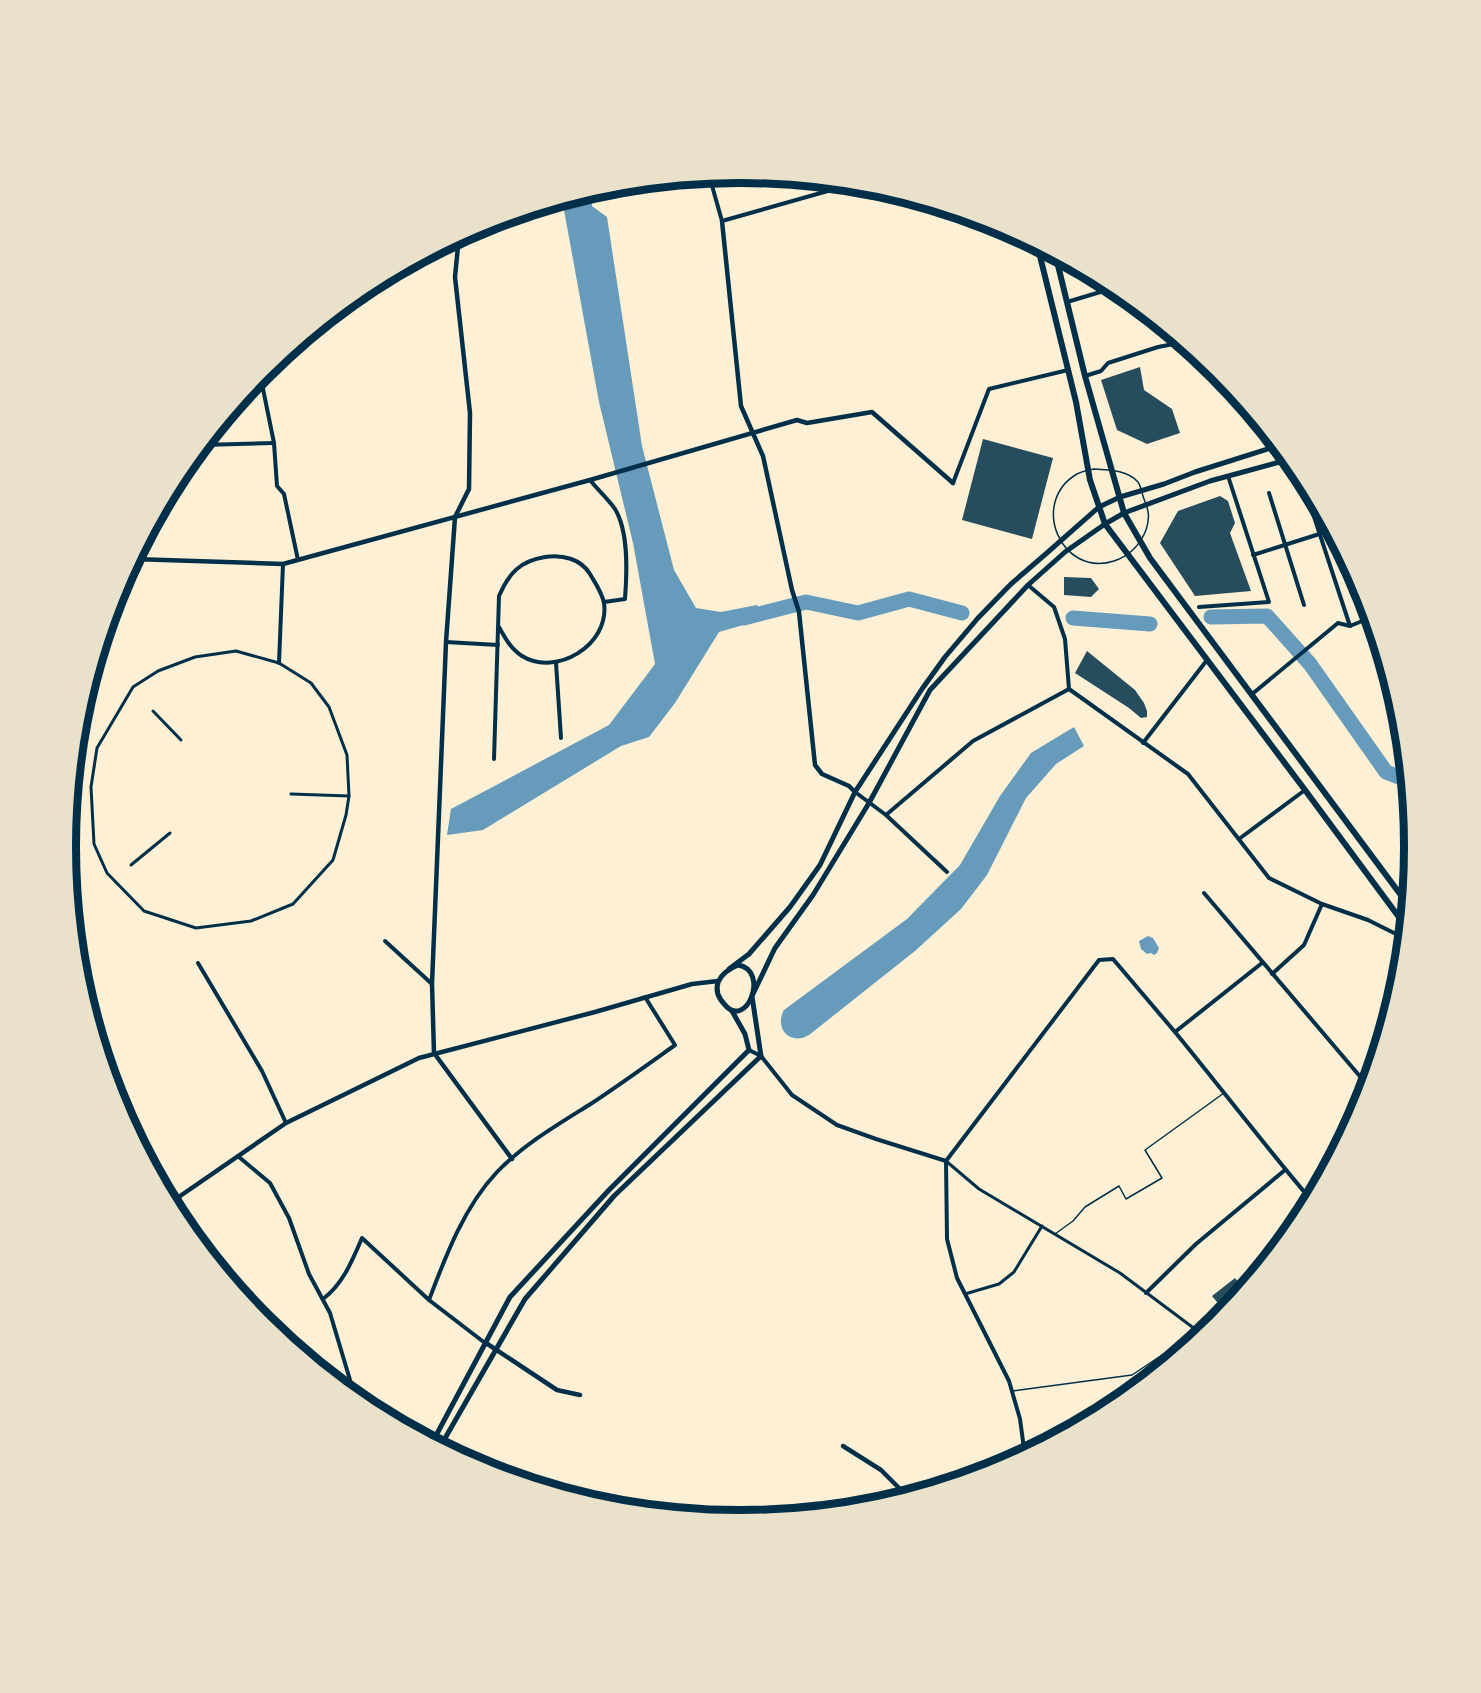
<svg xmlns="http://www.w3.org/2000/svg" width="1481" height="1693" font-family="'DejaVu Sans',sans-serif">
<rect width="100%" height="100%" fill="#fdf0d5"/>
<g fill="#669bbc">
<path d="M591,191L592,206L607,217L642,446L674,570L696,608L721,612L757,605L767,618L719,632L675,703L649,737L621,746L483,830L447,835L451,809L609,725L655,664L633,543L599,402L562,199Z"/>
<path d="M1074,727L1084,746L1056,764L1026,798L987,875L961,909L915,951L809,1035C790,1046 774,1029 784,1010L907,919L960,865L1000,796L1031,753Z"/>
<path d="M1148,936L1153,938L1159,948L1157,953L1154,955L1151,953L1147,954L1141,949L1139,941Z"/>
</g>
<g fill="none" stroke-linecap="round" stroke-linejoin="round">
<g stroke="#669bbc" stroke-width="15">
<path d="M1211,617L1267,616L1310,664L1386,772L1409,781"/>
<path d="M744,618L806,602L858,613L909,599L962,613"/>
<path d="M1073,618L1150,624"/>
</g>
</g>
<g fill="#264d5e">
<path d="M1140,367L1144,390L1172,409L1180,433L1147,444L1117,430L1101,380Z"/>
<path d="M983,439L1053,458L1032,539L962,520Z"/>
<path d="M1220,496L1228,501L1235,523L1230,533L1251,591L1195,596L1160,543L1178,511Z"/>
<path d="M1064,577L1091,578L1099,589L1091,597L1064,595Z"/>
<path d="M1087,651L1135,690L1144,703L1147,711V717L1141,718L1129,708L1075,673Z"/>
<path d="M1235,1278L1245,1290L1226,1313L1212,1296Z"/>
</g>
<g fill="none" stroke-linecap="round" stroke-linejoin="round">
<path stroke="#003049" stroke-width="1.5" d="M1094,469C1109,470 1127,470 1138,482C1141,486 1142,494 1144,499C1149,511 1150,517 1146,530C1140,545 1129,556 1114,561C1061,578 1029,502 1077,474C1082,471 1089,470 1094,469Z"/>
<g stroke="#003049" stroke-width="1.5">
<path d="M1055,1234L1073,1221L1085,1207L1119,1186L1126,1199L1162,1178L1145,1150L1224,1093"/>
<path d="M1013,1391L1132,1375L1198,1331"/>
</g>
<g stroke="#003049" stroke-width="3">
<path d="M236,651L279,663L311,683L329,707L347,755L349,796L346,815L333,860L293,904L251,921L196,928L144,911L107,873L94,844L91,787L97,748L133,687L158,671L195,657Z"/>
<path d="M153,711L181,740"/>
<path d="M291,794L349,796"/>
<path d="M131,865L170,833"/>
<path d="M946,1161L979,1189L1120,1273L1203,1335"/>
<path d="M965,1294L999,1284L1014,1272L1042,1226"/>
</g>
<g stroke="#003049" stroke-width="4">
<path d="M709,175L722,221L856,183"/>
<path d="M1067,302L1117,287"/>
<path d="M260,374L274,443L277,486L284,494L298,560"/>
<path d="M1085,376L1101,371L1108,363L1158,347L1184,342"/>
<path d="M202,445L274,443"/>
<path d="M1298,468L1350,626"/>
<path d="M590,480C598,490 608,499 615,509C629,532 627,573 625,599L604,602"/>
<path d="M953,483L989,389L1068,370"/>
<path d="M1269,493L1304,605"/>
<path d="M1253,555L1332,530"/>
<path d="M1028,585L1054,607L1065,639L1069,689L1188,774L1269,878L1322,904L1368,920L1406,939"/>
<path d="M1199,607L1269,602L1228,476"/>
<path d="M446,642L498,645"/>
<path d="M279,663L283,564"/>
<path d="M556,663L561,738"/>
<path d="M1251,695L1338,623L1350,626L1372,617"/>
<path d="M1143,743L1207,660"/>
<path d="M494,759L499,596C509,573 520,561 545,557C562,554 581,559 590,574C595,583 602,592 604,603C610,645 556,677 522,656C511,649 505,638 499,627"/>
<path d="M855,792L886,815L947,872"/>
<path d="M886,815L973,741L1069,689"/>
<path d="M1239,839L1305,790"/>
<path d="M1398,891L1411,882"/>
<path d="M1204,893L1369,1087"/>
<path d="M385,941L432,984"/>
<path d="M198,963L262,1071L286,1123"/>
<path d="M1272,974L1304,945L1322,904"/>
<path d="M1175,1032C1221,1088 1265,1146 1312,1201"/>
<path d="M749,1050L761,1056L792,1095L837,1125L876,1139L946,1161"/>
<path d="M239,1157L270,1183L289,1218L309,1274L330,1313L356,1400"/>
<path d="M946,1161L1099,960L1113,959L1175,1032L1262,963"/>
<path d="M946,1161L947,1239L957,1278L1009,1381L1020,1419L1025,1456"/>
<path d="M1146,1293L1196,1244L1285,1170"/>
<path d="M323,1299C343,1284 352,1261 362,1238L429,1300L485,1343"/>
<path d="M429,1300C446,1255 464,1207 497,1172C523,1145 557,1125 589,1105C618,1086 647,1065 675,1045L645,997"/>
<path d="M890,1503L904,1493"/>
</g>
<g stroke="#003049" stroke-width="4.5">
<path d="M722,221L741,406L763,456L792,590L799,612L815,765L822,774L849,786L855,792"/>
<path d="M459,236L455,277L470,413L469,489L455,517L446,642L432,984L434,1053L512,1159"/>
<path d="M133,559L283,564L590,480L797,420L807,423L872,412L953,483"/>
<path d="M170,1203L286,1123L419,1058L595,1012L692,984L718,981"/>
<path d="M486,1343L557,1390L580,1395"/>
<path d="M843,1446L881,1470L908,1497"/>
</g>
<g stroke="#003049" stroke-width="5">
<path d="M738,965C770,970 747,1030 725,1005C709,988 719,973 738,965Z"/>
<path d="M729,969L749,954L790,907L820,865L855,792L922,689L945,657L978,618L1011,584L1048,552L1099,507L1120,497L1164,484L1195,472L1280,445"/>
<path d="M432,1443L510,1297L609,1190L749,1050L745,1034L732,1011"/>
<path d="M440,1447L525,1299L614,1196L761,1056L752,996L775,948L813,895L869,803L930,690L1028,585L1065,552L1105,524L1124,513L1210,481L1291,459"/>
</g>
<g stroke="#003049" stroke-width="6">
<path d="M1037,244L1076,402L1090,480L1105,524L1305,790L1407,928"/>
<path d="M1055,253L1085,376L1124,513L1150,558L1409,906"/>
</g>
</g>
<path d="M0 0H1481V1693H0ZM739 183H741A663 663 0 0 1 1404 846V847A663 663 0 0 1 741 1510H739A663 663 0 0 1 76 847V846A663 663 0 0 1 739 183Z" fill="#e9e1ca" fill-rule="evenodd"/>
<path fill="none" stroke="#003049" stroke-width="8" d="M739 183H741A663 663 0 0 1 1404 846V847A663 663 0 0 1 741 1510H739A663 663 0 0 1 76 847V846A663 663 0 0 1 739 183Z"/>
</svg>
